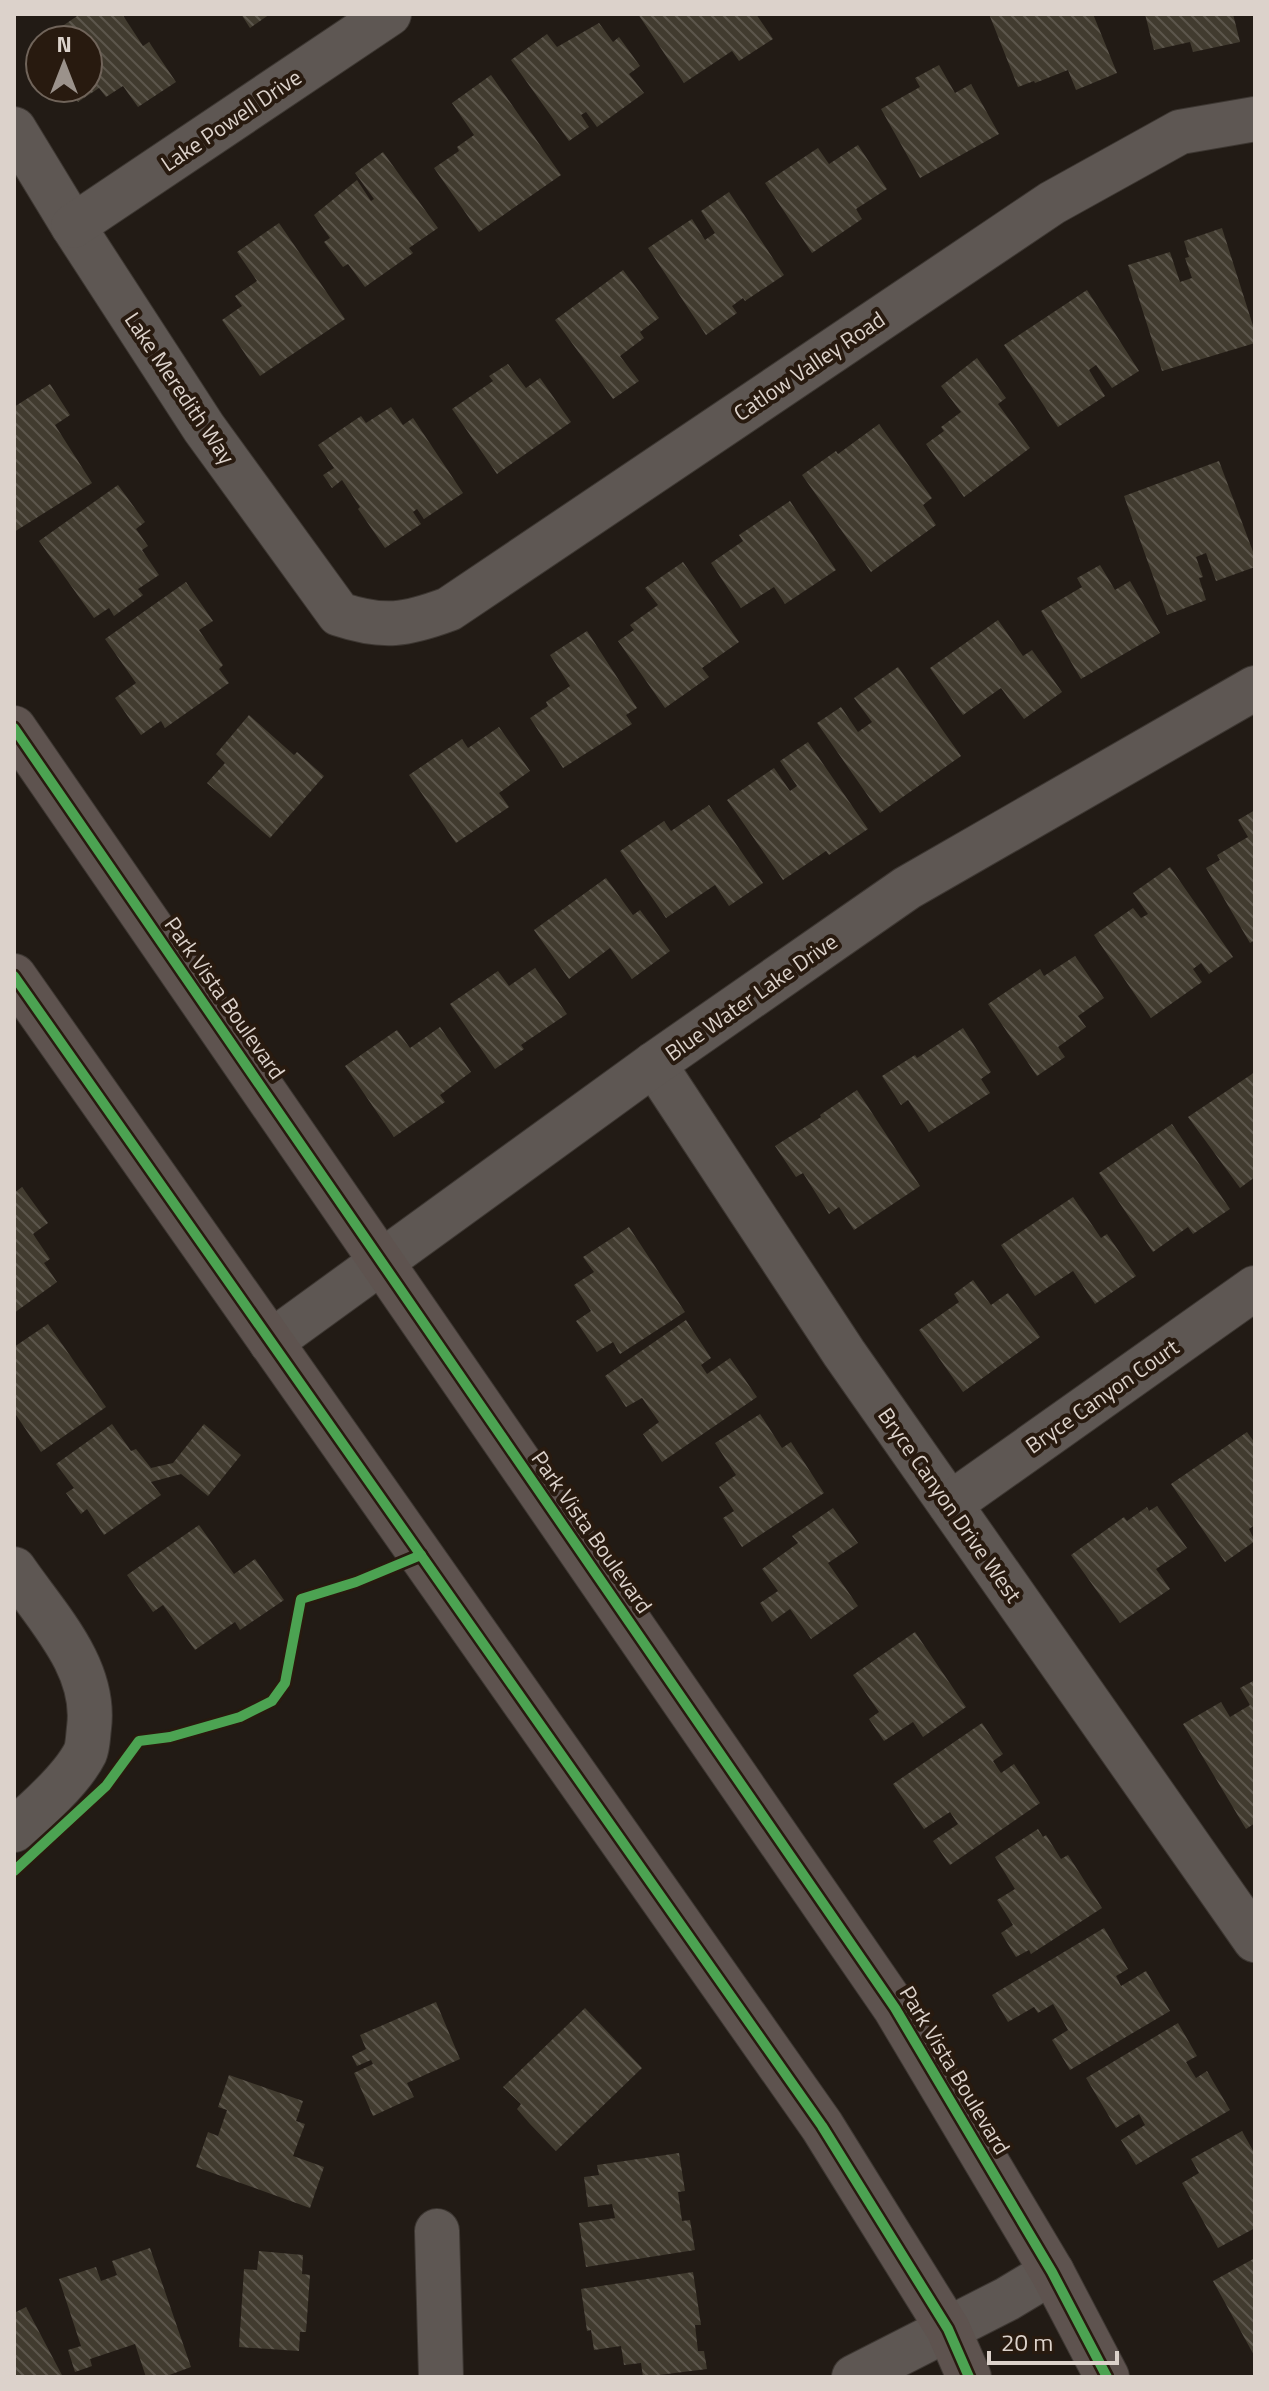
<svg xmlns="http://www.w3.org/2000/svg" width="1269" height="2391" font-family="'Titillium Web',sans-serif">
<defs>
<pattern id="building-back-hatch" width="6" height="6" patternUnits="userSpaceOnUse" patternTransform="scale(2)"><rect width="6" height="6" fill="#413b2f"/><path d="M-1 5l2 2M0 0l6 6M5-1l2 2" fill="none" stroke="#5c564c"/></pattern>
</defs>
<rect width="100%" height="100%" fill="#221b15"/>
<g fill="url(#building-back-hatch)">
<path d="M80,14H122L143,46L149,42L176,82L138,107L123,86L106,97L99,88L78,102L69,88H88V40H42Z"/>
<path d="M241,14H270L250,28Z"/>
<path d="M638,14H756L773,39L739,61L732,51L684,83Z"/>
<path d="M989,14H1093L1117,73L1076,90L1068,70L1035,83L1034,81L1018,87Z"/>
<path d="M1145,14H1233L1240,42L1193,52L1190,42L1154,50Z"/>
<path d="M599,23L613,42L619,37L640,66L629,74L644,93L597,127L586,112L581,115L589,127L569,141L511,60L547,34L557,47Z"/>
<path d="M939,65L955,93L971,84L999,134L920,178L881,109L920,87L915,78Z"/>
<path d="M491,75L561,175L479,232L434,168L459,151L457,147L474,135L452,103Z"/>
<path d="M858,145L887,189L856,209L862,219L812,253L765,183L818,148L829,164Z"/>
<path d="M383,152L438,228L409,248L413,253L365,287L348,264L343,267L324,242L330,238L314,215L357,180L371,201L374,199L355,173Z"/>
<path d="M729,192L784,275L745,301L743,298L732,306L737,313L706,335L648,248L692,219L705,240L715,233L701,211Z"/>
<path d="M279,223L345,319L260,376L222,320L242,306L235,296L257,281L237,252Z"/>
<path d="M1222,228L1255,332V343L1162,371L1128,265L1170,252L1180,282L1192,278L1185,258L1189,257L1184,241Z"/>
<path d="M623,270L659,318L640,332L644,338L620,356L639,381L613,399L555,320Z"/>
<path d="M1087,290L1139,371L1112,388L1096,365L1089,370L1105,396L1058,427L1004,345Z"/>
<path d="M977,358L1006,398L998,404L1030,448L964,497L926,444L944,431L941,427L961,412L941,386Z"/>
<path d="M508,364L526,388L540,378L571,422L497,474L452,409L493,381L489,376Z"/>
<path d="M50,384L70,415L55,425L92,483L14,532V407Z"/>
<path d="M391,407L403,425L413,418L463,493L424,519L417,509L413,512L421,524L385,548L358,509L360,507L342,480L332,488L323,475L334,468L318,445L361,416L366,423Z"/>
<path d="M879,424L932,498L923,505L936,525L871,572L802,475L836,451L838,454Z"/>
<path d="M1219,461L1255,557V567L1216,581L1206,553L1196,557L1203,577L1199,578L1206,600L1167,615L1124,496Z"/>
<path d="M118,485L145,522L136,529L148,546L142,550L159,575L138,589L143,595L114,616L109,608L94,618L39,541Z"/>
<path d="M790,501L836,570L785,604L774,587L741,608L711,563L743,541L739,535Z"/>
<path d="M683,562L739,642L702,668L709,677L665,708L618,641L634,630L630,625L658,605L645,588Z"/>
<path d="M1100,565L1115,590L1130,581L1160,633L1081,679L1041,611L1082,587L1077,578Z"/>
<path d="M186,582L213,621L199,630L223,665L219,669L229,683L165,728L161,721L141,735L115,698L136,683L105,639Z"/>
<path d="M998,620L1023,656L1032,650L1062,692L1024,719L1001,688L963,715L930,668Z"/>
<path d="M587,631L637,708L626,715L632,724L563,768L530,718L548,706L546,702L570,686L550,655Z"/>
<path d="M898,667L961,756L880,813L817,723L841,707L858,732L872,722L854,698Z"/>
<path d="M249,715L294,755L297,752L324,776L270,838L207,783L225,763L216,754Z"/>
<path d="M499,727L530,771L499,793L509,807L456,843L409,775L462,739L468,748Z"/>
<path d="M808,742L868,829L829,855L826,851L783,880L727,800L774,768L790,791L797,786L780,761Z"/>
<path d="M709,805L763,883L729,906L715,885L666,918L620,851L664,821L671,831Z"/>
<path d="M1255,810V940L1250,943L1206,868L1220,860L1217,855L1248,837L1238,820Z"/>
<path d="M1170,867L1233,957L1209,974L1201,963L1193,969L1202,982L1151,1018L1094,935L1133,908L1141,918L1148,914L1133,893Z"/>
<path d="M606,878L633,915L640,910L670,951L632,979L610,948L569,979L534,930Z"/>
<path d="M1075,956L1104,998L1078,1016L1086,1027L1058,1047L1065,1057L1037,1076L988,1004L1040,969L1044,976Z"/>
<path d="M535,968L567,1014L521,1045L524,1049L495,1069L450,1004L498,971L509,986Z"/>
<path d="M440,1027L471,1072L440,1095L445,1102L394,1137L345,1066L397,1030L410,1048Z"/>
<path d="M963,1028L991,1072L981,1079L990,1093L929,1132L908,1100L901,1105L882,1076L915,1055L917,1058Z"/>
<path d="M1255,1072V1177L1240,1188L1188,1117Z"/>
<path d="M857,1090L920,1186L854,1230L839,1207L829,1214L803,1173L796,1177L775,1146L821,1117L820,1115Z"/>
<path d="M1172,1124L1230,1209L1193,1234L1188,1227L1153,1252L1099,1173Z"/>
<path d="M22,1187L48,1223L33,1234L50,1259L44,1263L57,1282L14,1313V1193Z"/>
<path d="M1073,1197L1101,1238L1107,1234L1136,1276L1095,1304L1073,1271L1035,1296L1001,1245Z"/>
<path d="M629,1227L685,1312L620,1354L613,1342L597,1352L576,1321L591,1311L574,1285L594,1272L583,1257Z"/>
<path d="M973,1280L991,1305L1008,1293L1040,1337L963,1392L919,1330L959,1302L954,1294Z"/>
<path d="M686,1320L711,1358L701,1365L707,1374L730,1358L757,1397L662,1462L643,1434L659,1422L642,1398L626,1407L605,1376Z"/>
<path d="M48,1324L106,1407L41,1452L14,1412V1347Z"/>
<path d="M760,1414L782,1448L791,1442L824,1493L742,1547L723,1518L734,1511L719,1487L736,1475L715,1443Z"/>
<path d="M112,1424L131,1451L136,1449L151,1468L173,1463L204,1424L241,1455L208,1496L181,1474L151,1482L161,1495L104,1535L87,1509L81,1514L66,1493L74,1488L56,1464Z"/>
<path d="M1247,1432L1255,1443V1525L1249,1529L1255,1541L1225,1562L1171,1484Z"/>
<path d="M1157,1506L1187,1548L1156,1569L1170,1589L1120,1623L1071,1555L1124,1517L1127,1521L1147,1507L1149,1511Z"/>
<path d="M833,1508L858,1543L828,1563L858,1606L811,1639L790,1609L772,1622L760,1603L778,1591L762,1569L798,1543L792,1536Z"/>
<path d="M199,1525L234,1574L255,1559L284,1600L240,1630L235,1622L195,1650L163,1605L153,1612L127,1575Z"/>
<path d="M915,1632L966,1707L923,1737L913,1722L884,1741L869,1719L879,1712L853,1675Z"/>
<path d="M1255,1680V1823L1246,1829L1183,1724L1221,1702L1230,1717L1250,1705L1240,1688Z"/>
<path d="M982,1723L1003,1754L993,1761L1001,1773L1014,1764L1040,1803L950,1865L933,1841L958,1824L950,1812L924,1829L893,1784Z"/>
<path d="M1038,1829L1043,1837L1046,1835L1061,1859L1068,1855L1102,1908L1031,1954L1029,1950L1016,1957L1001,1933L1013,1925L997,1900L1015,1889L995,1857Z"/>
<path d="M1104,1928L1128,1969L1116,1976L1121,1986L1146,1971L1170,2011L1070,2070L1052,2040L1068,2030L1053,2004L1038,2013L1034,2007L1008,2022L992,1995Z"/>
<path d="M436,2002L460,2059L407,2083L414,2097L373,2116L354,2073L373,2064L371,2060L357,2066L352,2056L366,2049L360,2035Z"/>
<path d="M585,2008L642,2068L556,2151L530,2124L517,2109L521,2104L503,2087Z"/>
<path d="M1178,2023L1197,2056L1186,2062L1196,2078L1207,2071L1230,2110L1136,2165L1121,2140L1145,2125L1139,2114L1116,2128L1086,2078Z"/>
<path d="M229,2075L303,2101L296,2121L305,2124L293,2156L324,2167L310,2208L196,2167L208,2132L218,2136L227,2110L218,2107Z"/>
<path d="M1242,2131L1255,2154V2228L1218,2248L1182,2183L1199,2173L1191,2159Z"/>
<path d="M679,2153L685,2191L678,2192L682,2221L690,2220L695,2250L586,2267L579,2223L615,2218L612,2204L588,2207L584,2177L599,2175L597,2165Z"/>
<path d="M150,2248L191,2367L164,2377H146L135,2344L90,2359L92,2366L75,2372L68,2350L81,2346L59,2279L96,2267L101,2281L117,2275L112,2261Z"/>
<path d="M259,2251L303,2255L302,2274L310,2275L306,2332H300L299,2351L239,2347L244,2269L257,2270Z"/>
<path d="M1255,2258V2357L1213,2281Z"/>
<path d="M693,2272L701,2325H695L698,2351H704L707,2369L643,2377L641,2363L624,2365L621,2346L594,2350L591,2330L587,2331L581,2289Z"/>
<path d="M26,2307L63,2377H14V2313Z"/>
</g>
<g fill="none" stroke-linecap="round" stroke-linejoin="round">
<g stroke="#3d3732" stroke-width="46">
<g id="minor">
<path d="M14,129L73,226L204,428L339,614C384,629 406,625 449,609L1052,203L1180,132L1255,119"/>
<path d="M73,226L389,14"/>
<path d="M654,1064L844,1353L1255,1940"/>
<path d="M271,1342L654,1064L907,888L1255,688"/>
<path d="M950,1504L1255,1288"/>
<path d="M14,1569C46,1616 97,1667 89,1728C88,1736 88,1746 85,1753C72,1779 36,1811 14,1830"/>
<path d="M437,2231L441,2377"/>
<path d="M854,2377L1007,2299L1052,2272"/>
</g>
</g>
<g stroke="#3d3732" stroke-width="46">
<g id="secondary">
<path d="M14,728L895,2008L1052,2272L1107,2377"/>
<path d="M14,976L822,2126L948,2329L969,2377"/>
</g>
</g>
<use href="#minor" stroke="#5e5753" stroke-width="44"/>
<use href="#secondary" stroke="#5e534f" stroke-width="44"/>
<g stroke="#281a0f" stroke-width="15">
<g id="cycleway">
<path d="M14,728L895,2008L1052,2272L1107,2377"/>
<path d="M14,976L822,2126L948,2329L969,2377"/>
<path d="M14,1871L106,1786L139,1741L170,1737L240,1717L272,1701L285,1683L301,1599L356,1582L421,1555"/>
</g>
</g>
<use href="#cycleway" stroke="#4ca352" stroke-width="10"/>
</g>
<g text-anchor="middle" dominant-baseline="central" stroke-width="8" stroke-linejoin="round" paint-order="stroke">
<g font-size="22" fill="#dcd2cb" stroke="#281a0f">
<text transform="translate(231 120) rotate(-34)">Lake Powell Drive</text>
<text transform="translate(809 366) rotate(-34)">Catlow Valley Road</text>
<text transform="translate(180 388) rotate(56)">Lake Meredith Way</text>
<text transform="translate(751 997) rotate(-35)">Blue Water Lake Drive</text>
<text transform="translate(225 998) rotate(55)">Park Vista Boulevard</text>
<text transform="translate(1102 1396) rotate(-35)">Bryce Canyon Court</text>
<text transform="translate(950 1505) rotate(55)">Bryce Canyon Drive West</text>
<text transform="translate(592 1532) rotate(55)">Park Vista Boulevard</text>
<text transform="translate(955 2070) rotate(59)">Park Vista Boulevard</text>
</g>
</g>
<rect width="1269" height="2391" fill="none" stroke="#dcd2cb" stroke-width="32"/>
<g transform="translate(64 64)"><circle r="38" fill="#281a0f" stroke="#70645a" stroke-width="2"/>
<path d="M0-6L14 30L0 20L-14 30Z" fill="#9b928b"/>
<text y="-12" font-size="22" font-weight="bold" text-anchor="middle" fill="#dcd2cb">N</text>
</g>
<path d="M989 2351v12h128v-12" fill="none" stroke="#dcd2cb" stroke-width="4"/>
<text x="1001" y="2351" font-size="24" fill="#dcd2cb" stroke="#281a0f" stroke-width="6" paint-order="stroke">20 m</text>
</svg>
